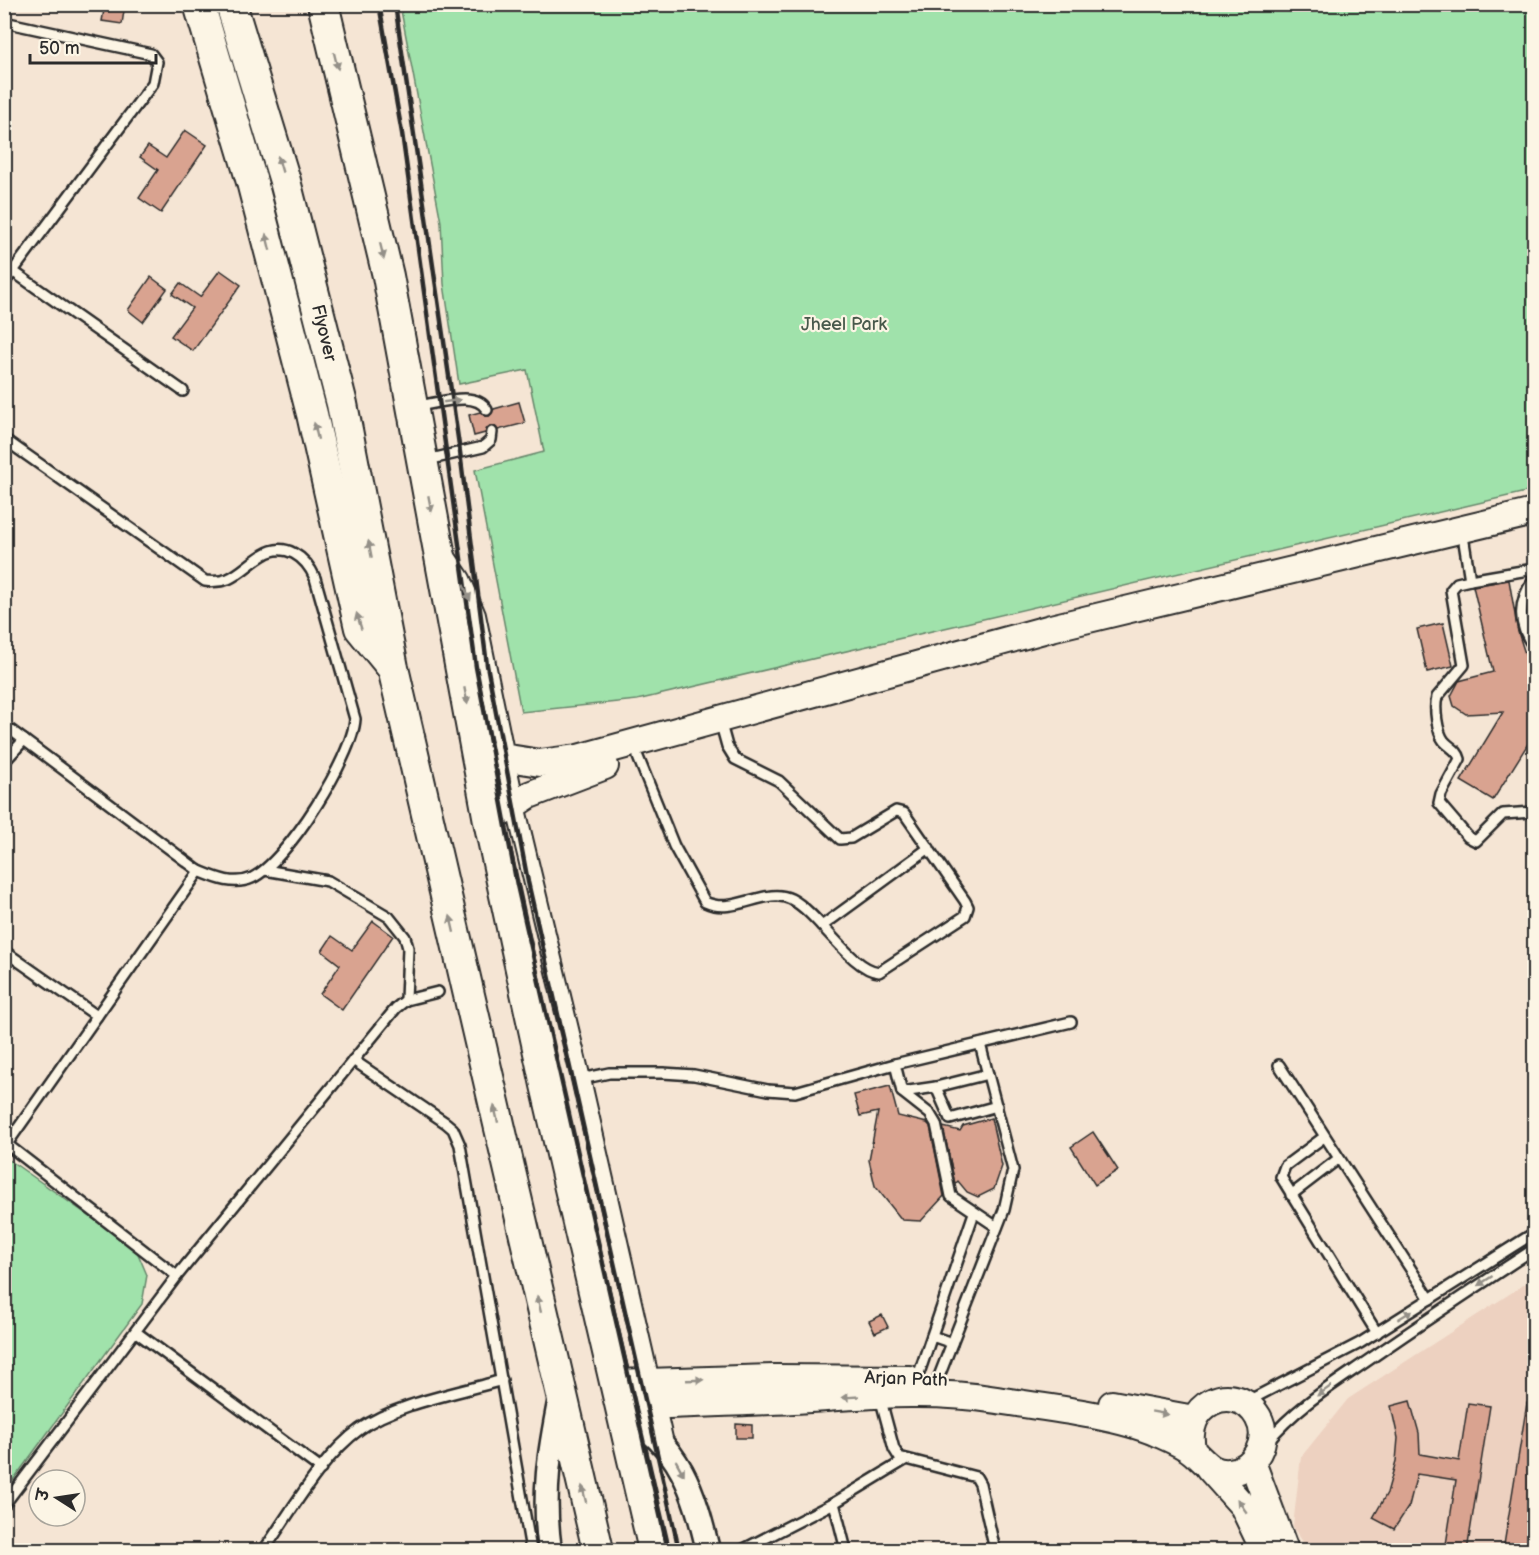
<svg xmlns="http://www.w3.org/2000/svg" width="1539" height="1555" font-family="'Balsamiq Sans','Playpen Sans Deva',sans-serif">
<rect width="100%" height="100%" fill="#f5e5d4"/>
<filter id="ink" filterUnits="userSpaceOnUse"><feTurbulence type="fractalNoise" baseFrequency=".0167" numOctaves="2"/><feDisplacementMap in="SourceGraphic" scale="12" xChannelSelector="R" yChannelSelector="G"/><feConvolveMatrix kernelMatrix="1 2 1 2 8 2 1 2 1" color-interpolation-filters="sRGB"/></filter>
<g filter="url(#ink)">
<path fill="#edd1c0" d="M1534,1278V1550H1308L1293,1526L1301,1457L1348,1399Z"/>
<g fill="#a0e2ab" stroke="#66866b" stroke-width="1.5">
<path d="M400,5H1534V490L637,700L521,712L475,470L544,452L527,370L459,384L444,284L441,222Z"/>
<path d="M5,1157L136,1249L147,1275L142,1304L5,1491Z"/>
</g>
<g fill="#d9a390" stroke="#2b2b2b" stroke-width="1.5">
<path d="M105,4H125L122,24L102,21Z"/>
<path d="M185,130L207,145L161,213L139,198L158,170L140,157L148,146L166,158Z"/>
<path d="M220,270L241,285L193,351L171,336L192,308L172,294L180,283L200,297Z"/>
<path d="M151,277L167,289L143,322L128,310Z"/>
<path d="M519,402L525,423L498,430L490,426L485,433L474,436L469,415L480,412L489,416L494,409Z"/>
<path d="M1509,580L1518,632L1528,663H1531L1534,673V734L1493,800L1461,781L1503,712L1466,714L1454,706L1451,696L1459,681L1493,672L1473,586Z"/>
<path d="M1443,623L1453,666L1427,672L1417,629Z"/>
<path d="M373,921L393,936L342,1010L320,994L340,965L322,951L332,936L352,950Z"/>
<path d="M890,1086L898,1116L927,1123L930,1126L944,1196L921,1221L902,1220L875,1186L869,1160L878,1112L860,1116L854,1095Z"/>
<path d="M991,1118L1002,1166L994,1189L978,1197L967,1192L958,1181L955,1184L943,1127L960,1131L963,1126Z"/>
<path d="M1093,1132L1118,1170L1095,1185L1071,1147Z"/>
<path d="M882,1315L888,1327L875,1333L869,1321Z"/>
<path d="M1410,1401L1419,1433L1420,1454L1459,1461L1468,1403L1490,1406L1467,1551H1445L1456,1480L1417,1474L1409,1506L1394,1529L1373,1518L1387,1493L1396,1461L1398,1438L1391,1406Z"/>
<path d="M1527,1403L1534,1404V1503L1527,1551H1503Z"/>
<path d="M736,1424L752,1425V1438H736Z"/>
</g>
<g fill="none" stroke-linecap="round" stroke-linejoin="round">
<g stroke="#2b2b2b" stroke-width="14">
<g id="service">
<path d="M4,22L151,54L157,62L153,83L4,283"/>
<path d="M4,265L183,391"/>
<path d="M418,406C437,404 476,389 487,410"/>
<path d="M4,439L205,581C213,582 220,582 228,579C240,574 251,562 263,555C285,541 306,557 315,578L355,719C353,756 287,862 252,878C234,886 216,878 199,871L4,725"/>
<path d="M427,460L483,447L491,440L492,432"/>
<path d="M1464,542L1470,580L1534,569"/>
<path d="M1470,580L1457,583L1451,590L1464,665L1437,697C1434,708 1437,732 1444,741C1450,748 1458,750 1460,759L1441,794L1439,803L1468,837L1476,841L1503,814L1534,812"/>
<path d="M1534,580C1518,600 1517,626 1534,646"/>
<path d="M638,757L674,846L705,902C734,916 766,886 791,899C819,913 851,970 879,972L965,916L968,907L965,901L904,813L896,811L851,838L840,839L779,781L735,759L727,746L722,728"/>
<path d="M4,762L24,740"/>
<path d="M265,870L328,881L389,917L405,937L408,948L406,1000"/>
<path d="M822,926L929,848"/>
<path d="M4,951L97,1016"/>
<path d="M353,1060L446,1123L453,1129L460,1145L531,1550"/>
<path d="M895,1064L902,1092L930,1114L936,1124L951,1196L997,1227"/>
<path d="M1279,1065L1430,1299"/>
<path d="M581,1079L609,1073H663L694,1075L768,1090L795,1092L895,1064L1071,1022"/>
<path d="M936,1087L950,1119L997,1106"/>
<path d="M902,1092L936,1087L988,1074"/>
<path d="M1324,1137L1285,1166L1281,1177L1377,1333"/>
<path d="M4,1142L177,1276L4,1505"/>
<path d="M7,1144L199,871"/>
<path d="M1291,1195L1338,1159"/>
<path d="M177,1276L396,1008L406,1000L438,992"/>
<path d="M136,1332L321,1469"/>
<path d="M932,1336L952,1343"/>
<path d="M917,1379L974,1213"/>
<path d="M938,1379L1004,1210L1013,1170L980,1044"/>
<path d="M880,1397L894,1449L899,1457L976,1477L980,1484L995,1550"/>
<path d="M1246,1402L1360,1343L1534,1233"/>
<path d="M1267,1442C1296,1407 1334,1384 1370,1359C1425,1321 1479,1285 1534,1249"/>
<path d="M834,1503L846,1550"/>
<path d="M264,1550C291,1512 322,1456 360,1429C397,1403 459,1393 502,1380"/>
<path d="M742,1550L834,1503L905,1460"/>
</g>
</g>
<g stroke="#2b2b2b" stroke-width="22">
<path id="minor" d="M445,555L461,579L476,615L515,805L581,1079L664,1443"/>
</g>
<g stroke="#2b2b2b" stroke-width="27">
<g id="tertiary">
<path d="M624,1414C680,1445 694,1491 708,1550"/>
<path d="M550,1550C542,1494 549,1453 560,1398"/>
</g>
</g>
<g stroke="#2b2b2b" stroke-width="30">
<g id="secondary">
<path d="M477,753L540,763L578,758L1051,628L1534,512"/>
<path d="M489,821L529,795L605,766"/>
<path d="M616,1383L775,1378L909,1379"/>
<path d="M1112,1404L1194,1419"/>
<path d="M622,1407C679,1404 737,1403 794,1400C862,1396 930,1389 997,1400C1043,1407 1116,1415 1157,1433C1168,1438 1183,1444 1193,1452C1205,1462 1211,1474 1230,1472C1255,1469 1271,1440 1258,1417C1235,1378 1179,1404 1193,1452"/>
<path d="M1252,1462L1285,1550"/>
<path d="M1209,1468L1243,1506L1264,1550"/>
</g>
</g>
<g stroke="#2b2b2b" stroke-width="34">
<g id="trunk">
<path d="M199,4L252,182L312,414L360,628L391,666"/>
<path d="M231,4L285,181L342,404L393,668L598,1550"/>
<path d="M323,4L388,276L489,821L546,1085L654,1550"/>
</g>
</g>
<use href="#service" stroke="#fcf5e5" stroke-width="9"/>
<use href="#minor" stroke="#fcf5e5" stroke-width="18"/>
<use href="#tertiary" stroke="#fcf5e5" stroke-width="22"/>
<use href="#secondary" stroke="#fcf5e5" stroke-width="26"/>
<use href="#trunk" stroke="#fcf5e5" stroke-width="30"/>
<g stroke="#2b2b2b" stroke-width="4.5">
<path d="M379,4L402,133L476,667L517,885L668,1550"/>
<path d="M395,4L460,452L487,665L528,882L679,1550"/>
</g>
</g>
<defs><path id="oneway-solid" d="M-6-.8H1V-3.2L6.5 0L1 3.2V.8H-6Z" transform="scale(1.5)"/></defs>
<g fill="#949088">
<use href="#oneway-solid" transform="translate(336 61) rotate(76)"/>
<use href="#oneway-solid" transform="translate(280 164) rotate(-106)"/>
<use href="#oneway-solid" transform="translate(268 242) rotate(-104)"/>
<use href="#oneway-solid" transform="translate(382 251) rotate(76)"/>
<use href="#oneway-solid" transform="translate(452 401) rotate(-8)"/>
<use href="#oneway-solid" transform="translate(316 431) rotate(-103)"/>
<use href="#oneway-solid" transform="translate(430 504) rotate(79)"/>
<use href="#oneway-solid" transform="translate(370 549) rotate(-101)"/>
<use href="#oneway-solid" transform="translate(467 593) rotate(66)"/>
<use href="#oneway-solid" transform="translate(359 621) rotate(-107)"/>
<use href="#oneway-solid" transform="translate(466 696) rotate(79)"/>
<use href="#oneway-solid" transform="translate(452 924) rotate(-103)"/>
<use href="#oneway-solid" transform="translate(496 1114) rotate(-103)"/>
<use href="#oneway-solid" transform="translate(1485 1281) rotate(147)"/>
<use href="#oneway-solid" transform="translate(539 1304) rotate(-103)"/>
<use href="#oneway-solid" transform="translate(1405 1315) rotate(-32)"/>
<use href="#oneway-solid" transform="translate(695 1380) rotate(-2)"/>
<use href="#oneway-solid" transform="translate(1324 1391) rotate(145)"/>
<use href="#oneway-solid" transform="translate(850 1397) rotate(177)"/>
<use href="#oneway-solid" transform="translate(1160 1413) rotate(10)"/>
<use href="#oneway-solid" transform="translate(680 1468) rotate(61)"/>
<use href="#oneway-solid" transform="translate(584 1494) rotate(-104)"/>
<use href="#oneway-solid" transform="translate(1242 1506) rotate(-125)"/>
</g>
</g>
<g text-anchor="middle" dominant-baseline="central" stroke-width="4.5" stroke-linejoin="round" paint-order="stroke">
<g font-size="18" fill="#48594b" stroke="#fcf5e5">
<text x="844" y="324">Jheel Park</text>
</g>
<g font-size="18" fill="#2b2b2b" stroke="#fcf5e5">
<text transform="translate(324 333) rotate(76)">Flyover</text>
<text transform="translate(906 1379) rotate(2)">Arjan Path</text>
</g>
</g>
<rect width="1539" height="1555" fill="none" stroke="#fcf5e5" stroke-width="24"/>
<rect x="12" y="12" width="1515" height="1531" fill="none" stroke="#2b2b2b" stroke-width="2" filter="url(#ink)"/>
<g transform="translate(57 1498) rotate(282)"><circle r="28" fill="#fcf5e5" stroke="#a8a49b" stroke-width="1.5"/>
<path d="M0-4.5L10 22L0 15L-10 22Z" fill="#2b2b2b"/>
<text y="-9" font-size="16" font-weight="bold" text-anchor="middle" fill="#2b2b2b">उ</text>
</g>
<path d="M30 54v9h126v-9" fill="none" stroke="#2b2b2b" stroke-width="3"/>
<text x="39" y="54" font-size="18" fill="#2b2b2b" stroke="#fcf5e5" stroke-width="4.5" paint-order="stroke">50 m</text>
</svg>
